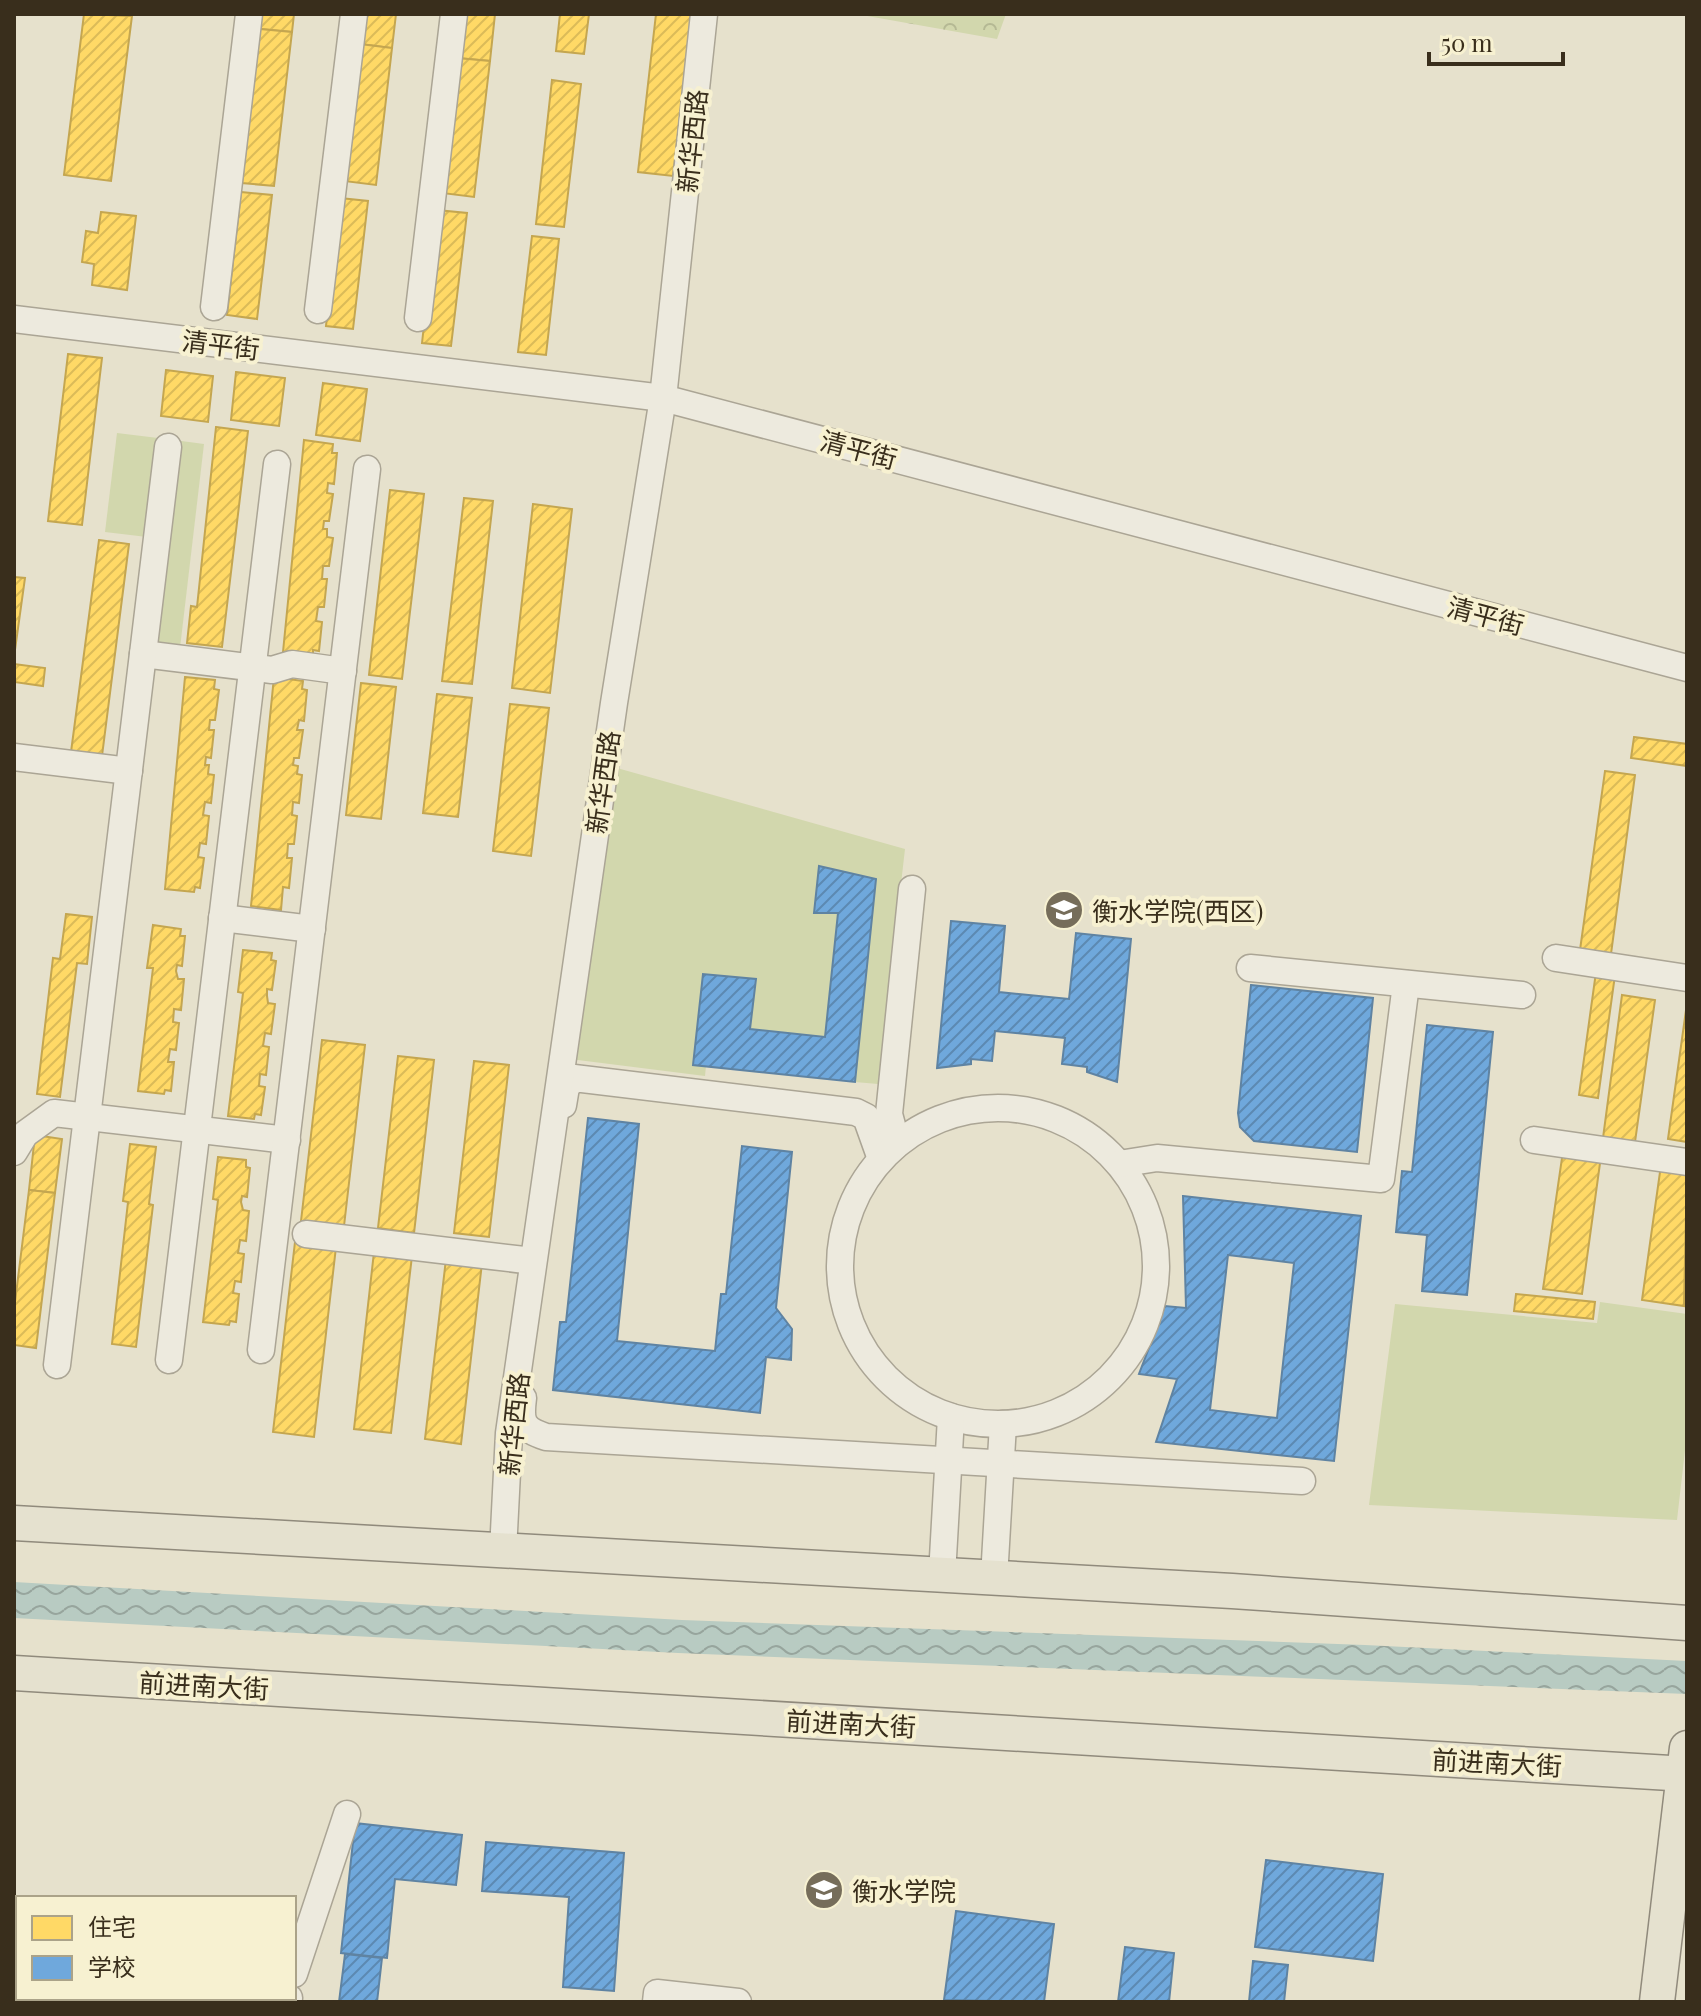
<svg xmlns="http://www.w3.org/2000/svg" width="1701" height="2016" font-family="'Playfair Display','Noto Sans SC',serif">
<defs>
<pattern id="forest-crowns" width="20" height="18" patternUnits="userSpaceOnUse" patternTransform="scale(2)"><rect width="20" height="18" fill="#d2d7ad"/><path d="M2 6a3 3 0 1 1 6 0M12 15a3 3 0 1 1 6 0" fill="none" stroke="#b5b994"/></pattern>
<pattern id="water-waves" width="16" height="10" patternUnits="userSpaceOnUse" patternTransform="scale(2)"><rect width="16" height="10" fill="#b8cbc2"/><path d="M0 5q4-4 8 0t8 0" fill="none" stroke="#97a59d"/></pattern>
<pattern id="homes-hatch" width="6" height="6" patternUnits="userSpaceOnUse" patternTransform="scale(2)"><rect width="6" height="6" fill="#ffd966"/><path d="M-1 1l2-2M0 6l6-6M5 7l2-2" fill="none" stroke="#dbbb58"/></pattern>
<pattern id="schools-hatch" width="6" height="6" patternUnits="userSpaceOnUse" patternTransform="scale(2)"><rect width="6" height="6" fill="#6fa8dc"/><path d="M-1 1l2-2M0 6l6-6M5 7l2-2" fill="none" stroke="#5c89b2"/></pattern>
</defs>
<rect width="100%" height="100%" fill="#e6e1cc"/>
<g fill="#d2d7ad">
<path d="M117,433L158,438L147,537L105,532Z"/>
<path d="M174,440L204,444L180,648L150,644Z"/>
<path d="M592,761L905,849L878,1084L855,1082L876,879L820,866L814,913H838L825,1037L750,1029L755,979L703,974L694,1064L706,1066L705,1076L554,1057Z"/>
<path d="M1600,1302L1687,1314V1433L1677,1520L1369,1505L1395,1304L1597,1323Z"/>
<path d="M14,1907L18,1908V1998H237L240,2002H14Z"/>
</g>
<path fill="url(#forest-crowns)" d="M856,14H1006L997,39Z"/>
<path fill="url(#water-waves)" d="M14,1582L682,1620L1365,1645L1687,1661V1694L678,1653L14,1618Z"/>
<g fill="url(#homes-hatch)" stroke="#c4a650" stroke-width="2">
<path d="M84,14L132,16L111,181L64,175Z"/>
<path d="M261,14H294L292,32L260,29Z"/>
<path d="M363,14H396L392,48L360,44Z"/>
<path d="M462,14H495L490,61L457,58Z"/>
<path d="M560,14H589L584,54L556,51Z"/>
<path d="M656,14H692L673,176L638,172Z"/>
<path d="M260,29L292,32L274,186L242,183Z"/>
<path d="M360,44L392,48L376,185L344,181Z"/>
<path d="M457,58L490,61L474,197L442,193Z"/>
<path d="M552,80L581,84L564,227L536,224Z"/>
<path d="M241,192L272,195L257,319L227,315Z"/>
<path d="M340,198L368,201L353,329L326,326Z"/>
<path d="M437,210L467,213L451,346L422,343Z"/>
<path d="M101,212L136,216L127,290L92,285L94,264L82,262L86,231L98,233Z"/>
<path d="M532,236L559,239L546,355L518,352Z"/>
<path d="M68,354L102,358L82,525L48,521Z"/>
<path d="M166,370L213,376L208,422L161,416Z"/>
<path d="M236,372L285,378L279,426L231,420Z"/>
<path d="M323,383L367,389L360,441L316,435Z"/>
<path d="M216,427L248,431L222,647L187,643L191,606L197,607Z"/>
<path d="M304,440L333,444L332,453H337L334,484L328,483L327,493L333,494L329,521H324L323,529H327V537L333,538L329,566H323L322,579H327L324,607H318L316,621L322,622L319,651L313,650V655L283,652Z"/>
<path d="M390,490L424,494L402,679L369,675Z"/>
<path d="M464,498L493,501L472,684L442,681Z"/>
<path d="M533,504L572,509L550,693L512,688Z"/>
<path d="M99,540L129,544L102,756L71,752Z"/>
<path d="M14,577L25,578L14,657Z"/>
<path d="M14,664L45,668L43,686L14,682Z"/>
<path d="M185,677L215,680L214,689L219,690L215,720H210L209,730H214L211,758L206,757L205,765H209L208,774L214,775L211,803L205,802L203,815L209,816L206,844L200,843L198,857L204,858L200,888L195,887L194,892L165,889Z"/>
<path d="M274,677L303,681L302,689L307,690L304,721L299,720L297,730H303L299,758H294L293,765L298,766L297,774L302,775L299,803L293,802L292,815L297,816L294,844H288L287,858H292L289,888L283,887L281,910L251,906Z"/>
<path d="M361,683L396,687L381,819L346,815Z"/>
<path d="M437,694L472,698L458,817L423,813Z"/>
<path d="M510,704L549,708L531,856L493,851Z"/>
<path d="M1634,737L1687,744V766L1631,758Z"/>
<path d="M1605,771L1635,775L1611,954L1580,950Z"/>
<path d="M66,914L92,917L87,964L77,963L60,1097L37,1094L53,958L60,959Z"/>
<path d="M153,925L181,929L180,936H185L182,966L177,965L176,971L178,979H184L181,1010L174,1009L173,1022L179,1023L176,1050L170,1049L168,1062H174L171,1091L165,1090L164,1094L138,1091L153,968H147Z"/>
<path d="M243,950L272,953L271,960L276,961L272,990L267,989V996L268,1003L275,1004L271,1034L265,1033L263,1046L269,1047L266,1075L260,1074L259,1086L265,1087L261,1115L255,1114L254,1119L228,1116L243,993L238,992Z"/>
<path d="M1596,972L1615,975L1598,1098L1579,1095Z"/>
<path d="M1622,995L1655,1000L1635,1142L1603,1138Z"/>
<path d="M1687,1003V1142L1668,1139Z"/>
<path d="M322,1040L365,1045L344,1226L301,1221Z"/>
<path d="M398,1056L434,1060L414,1233L378,1228Z"/>
<path d="M474,1061L509,1065L489,1237L454,1233Z"/>
<path d="M35,1135L62,1139L55,1193L29,1190Z"/>
<path d="M130,1144L156,1147L149,1204L153,1205L136,1347L112,1344L128,1202L123,1201Z"/>
<path d="M1563,1151L1601,1156L1582,1294L1543,1289Z"/>
<path d="M218,1157L246,1160V1167L250,1168L247,1197L242,1196L241,1202L243,1210L249,1211L246,1241L240,1240L238,1253L244,1254L241,1282L235,1281L233,1293L239,1294L236,1322L230,1321L229,1325L203,1322L218,1200L213,1199Z"/>
<path d="M1661,1165L1687,1169L1684,1306L1642,1300Z"/>
<path d="M29,1190L55,1193L36,1348L14,1345V1310Z"/>
<path d="M295,1242L336,1247L314,1437L273,1432Z"/>
<path d="M374,1252L412,1256L391,1433L354,1429Z"/>
<path d="M446,1259L482,1263L461,1444L425,1439Z"/>
<path d="M1516,1294L1595,1302L1593,1319L1514,1311Z"/>
</g>
<g fill="url(#schools-hatch)" stroke="#5f83a2" stroke-width="2" fill-rule="evenodd">
<path d="M819,866L876,879L855,1082L693,1065L703,974L756,979L750,1029L825,1037L838,913H814Z"/>
<path d="M951,921L1005,926L999,992L1069,999L1076,933L1131,939L1117,1082L1087,1072V1067L1062,1064L1065,1038L995,1031L992,1061L971,1059V1064L937,1068Z"/>
<path d="M1251,985L1373,998L1357,1152L1254,1141L1240,1127L1238,1113Z"/>
<path d="M1427,1025L1493,1032L1467,1295L1422,1291L1427,1235L1396,1232L1402,1171L1412,1172Z"/>
<path d="M588,1118L639,1124L617,1341L715,1351L721,1294H726L742,1146L792,1152L776,1308L792,1329L791,1360L766,1357L760,1413L553,1390L560,1322H566Z"/>
<path d="M1183,1196L1361,1216L1334,1461L1156,1442L1177,1379L1139,1374L1165,1306L1186,1308ZM1228,1255L1294,1263L1277,1418L1210,1410Z"/>
<path d="M355,1823L462,1835L456,1885L395,1879L387,1958L341,1953Z"/>
<path d="M486,1842L624,1853L614,1991L563,1987L569,1897L482,1891Z"/>
<path d="M1266,1860L1383,1874L1373,1961L1255,1947Z"/>
<path d="M956,1911L1054,1924L1044,2002L944,2000Z"/>
<path d="M1125,1947L1174,1953L1169,2002H1118Z"/>
<path d="M345,1954L382,1958L377,2002H339Z"/>
<path d="M1253,1961L1288,1965L1284,2002H1249Z"/>
</g>
<g fill="none" stroke-linecap="round" stroke-linejoin="round">
<g stroke="#aba595" stroke-width="29">
<g id="minor">
<path d="M214,307L249,14"/>
<path d="M318,310L354,14"/>
<path d="M418,318L454,14"/>
<path d="M14,319L663,398L1687,668"/>
<path d="M143,654L272,670L292,664L343,671"/>
<path d="M14,757L129,771"/>
<path d="M222,918L312,929"/>
<path d="M1556,958L1687,978"/>
<path d="M1250,968L1522,995"/>
<path d="M563,1105L566,1087L574,1078L856,1112L866,1117L881,1159"/>
<circle cx="998" cy="1266" r="158"/>
<path d="M1534,1140L1687,1162"/>
<path d="M897,1144L889,1114L912,889"/>
<path d="M14,1152L25,1134L54,1113L287,1140"/>
<path d="M1119,1164L1157,1158L1381,1179L1406,984"/>
<path d="M306,1234L533,1261"/>
<path d="M261,1350L367,469"/>
<path d="M169,1360L277,464"/>
<path d="M57,1365L168,447"/>
<path d="M523,1398C520,1422 522,1429 546,1437L1302,1481"/>
<path d="M503,1551L509,1433L614,703L663,398L704,14"/>
<path d="M942,1575L951,1417"/>
<path d="M994,1578L1003,1424"/>
<path d="M294,1974L347,1814"/>
<path d="M288,2002L289,1998"/>
<path d="M656,2002L657,1993L738,2002"/>
</g>
</g>
<g stroke="#908a7c" stroke-width="37">
<g id="major">
<path d="M14,1523L1232,1591L1687,1623"/>
<path d="M14,1673L1687,1774"/>
<path d="M1657,2002L1687,1748"/>
</g>
</g>
<use href="#minor" stroke="#edeade" stroke-width="26"/>
<use href="#major" stroke="#e5e1cf" stroke-width="34"/>
</g>
<defs>
<g id="university-disc" transform="scale(2)"><circle r="9.5" fill="#766d5a" stroke="#f7f1d1"/><path d="M0-5L7-2L0 1L-7-2ZM-4 1L0 2.5L4 1V4Q0 6-4 4Z" fill="#fff"/></g>
</defs>
<g fill-rule="evenodd">
<use href="#university-disc" x="1064" y="910"/>
<use href="#university-disc" x="824" y="1890"/>
</g>
<g text-anchor="middle" dominant-baseline="central" stroke-width="8" stroke-linejoin="round" paint-order="stroke">
<g font-size="26" fill="#392e1c" stroke="#f7f1d1">
<text transform="translate(691 141) rotate(-84)">新华西路</text>
<text transform="translate(221 344) rotate(7)">清平街</text>
<text transform="translate(859 449) rotate(15)">清平街</text>
<text transform="translate(1486 615) rotate(15)">清平街</text>
<text transform="translate(602 782) rotate(-82)">新华西路</text>
<text transform="translate(513 1424) rotate(-84)">新华西路</text>
<text transform="translate(204 1685) rotate(3)">前进南大街</text>
<text transform="translate(851 1723) rotate(3)">前进南大街</text>
<text transform="translate(1497 1762) rotate(3)">前进南大街</text>
</g>
<g font-size="26" fill="#392e1c" stroke="#f7f1d1" text-anchor="start">
<text x="1092" y="910">衡水学院(西区)</text>
<text x="852" y="1890">衡水学院</text>
</g>
</g>
<rect width="1701" height="2016" fill="none" stroke="#392e1c" stroke-width="32"/>
<rect x="16" y="1896" width="280" height="104" fill="#f7f1d1" stroke="#aba389" stroke-width="2"/>
<rect x="32" y="1916" width="40" height="24" fill="#ffd966" stroke="#aba389" stroke-width="2"/>
<text x="88" y="1936" font-size="24" fill="#392e1c">住宅</text>
<rect x="32" y="1956" width="40" height="24" fill="#6fa8dc" stroke="#aba389" stroke-width="2"/>
<text x="88" y="1976" font-size="24" fill="#392e1c">学校</text>
<path d="M1429 52v12h134v-12" fill="none" stroke="#392e1c" stroke-width="4"/>
<text x="1441" y="52" font-size="24" fill="#392e1c" stroke="#f7f1d1" stroke-width="6" paint-order="stroke">50 m</text>
</svg>
